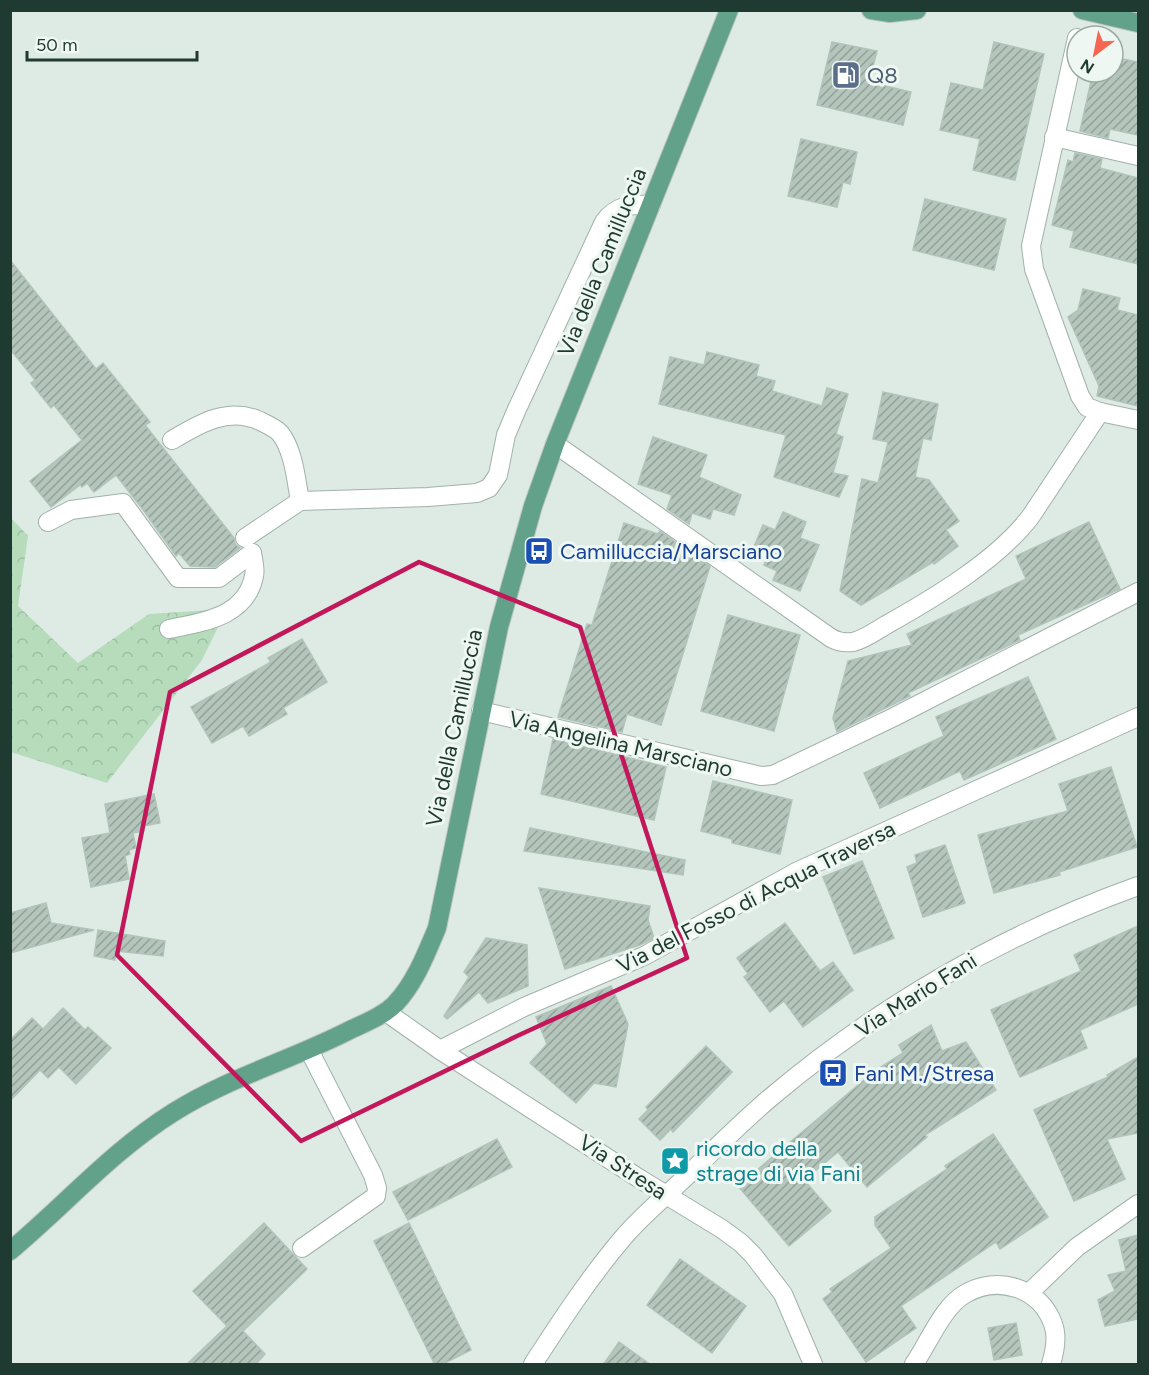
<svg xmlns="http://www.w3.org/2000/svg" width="1149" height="1375" font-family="Figtree,sans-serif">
<defs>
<pattern id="forest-crowns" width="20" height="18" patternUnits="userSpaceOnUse" patternTransform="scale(1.5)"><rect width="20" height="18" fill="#b6dcbc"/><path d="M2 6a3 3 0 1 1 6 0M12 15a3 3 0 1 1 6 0" fill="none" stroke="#9cbea2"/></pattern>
<pattern id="building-hatch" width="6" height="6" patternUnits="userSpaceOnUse" patternTransform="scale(1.5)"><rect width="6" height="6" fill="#b4c5bc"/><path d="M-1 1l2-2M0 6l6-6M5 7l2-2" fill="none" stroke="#92a199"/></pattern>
</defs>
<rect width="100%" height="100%" fill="#deeae4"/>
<path fill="url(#forest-crowns)" d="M10,517L28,536L18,606L78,663L149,614L227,609L202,660L107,783L11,752Z"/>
<g fill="url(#building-hatch)" stroke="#b1c4ba" stroke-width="1.5">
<path d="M832,42L877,51L869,82L911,92L903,125L817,105Z"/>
<path d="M994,42L1044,54L1015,180L973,170L980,139L940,130L951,83L983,90Z"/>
<path d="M1113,57L1138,62V135L1110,129L1108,138L1080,131L1093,72H1113Z"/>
<path d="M801,139L857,152L850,184L843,182L837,207L788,196Z"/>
<path d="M1075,153L1102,159L1100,168L1138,178V264L1070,247L1074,231L1052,225L1068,160L1073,162Z"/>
<path d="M925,199L1006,219L994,270L913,250Z"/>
<path d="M10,260L96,369L103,363L150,422L145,425L234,538L235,544L240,548L215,567L190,566L179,553L176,556L144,511L116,475L94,492L87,483L82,487L80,485L51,507L30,481L82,440L54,405L51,408L31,383L35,380L10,349Z"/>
<path d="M1083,289L1120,298L1117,310L1138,315V406L1097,396L1099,386L1068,317L1078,310Z"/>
<path d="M707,352L759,365L756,376L775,381L772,391L822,406L827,388L848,394L836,434L843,437L833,473L848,476L839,497L774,477L786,435L659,404L670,357L704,365Z"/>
<path d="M883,392L938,404L931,440L923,438L915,477L929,480L959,521L946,530L958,546L934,564L933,562L861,605L840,591L862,479L878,483L888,442L873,439Z"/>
<path d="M653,437L707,455L699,477L741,495L734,515L713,509L710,519L692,513L689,524L667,509L672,495L638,484Z"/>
<path d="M783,512L806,522L800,538L819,545L800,591L773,580L777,571L764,565L766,560L751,554L763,525L775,530Z"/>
<path d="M1089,522L1120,589L1018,635L1020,640L908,693L910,696L837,732L833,718L848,661L912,645L907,634L1026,579L1016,556Z"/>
<path d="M624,523L658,534L660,531L682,547L680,551L693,555L710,566L661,725L627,714L622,732L558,717L587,624L592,625Z"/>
<path d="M728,615L800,635L774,731L701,711Z"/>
<path d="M302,639L327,682L283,708L287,714L249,736L243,726L212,743L191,707L271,662L268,658Z"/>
<path d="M1028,677L1056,739L964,780L960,771L880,808L864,773L944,736L936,717Z"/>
<path d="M553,739L666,767L654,820L541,794Z"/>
<path d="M1111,767L1137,847L1059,872L1060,875L994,893L978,835L1068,811L1059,784Z"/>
<path d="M713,781L792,800L780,854L732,843V839L701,831Z"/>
<path d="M154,794L160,823L143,826L144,831L133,833L136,848L129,850L130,854L125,856L129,879L91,887L82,838L110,833L105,804Z"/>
<path d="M530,828L685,860L683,875L524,851Z"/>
<path d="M945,845L965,903L923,917L907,867L917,863L915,855Z"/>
<path d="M862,861L894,938L854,954L823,877Z"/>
<path d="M539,888L650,906L648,920L654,938L640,945L565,969Z"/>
<path d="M46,903L51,923L94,930L10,953V913Z"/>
<path d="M785,923L820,971L833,962L853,990L803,1027L784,1001L770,1012L744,977L748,974L737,958Z"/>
<path d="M1138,926V1004L1080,1030L1087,1048L1020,1077L991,1010L1081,971L1074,955Z"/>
<path d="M98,930L165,941L163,956L116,951L115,960L94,956Z"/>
<path d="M486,938L527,945L528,986L488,1003L479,992L447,1019L444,1016L469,977L464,972Z"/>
<path d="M611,986L628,1024L616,1087L594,1083L576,1103L530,1063L547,1044L536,1017Z"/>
<path d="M63,1008L85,1030L88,1027L111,1048L76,1084L59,1067L48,1078L40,1070L10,1101V1040L32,1018L43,1029Z"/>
<path d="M931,1025L942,1051L966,1042L996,1090L925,1135L927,1137L867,1187L838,1152L804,1180L831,1211L789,1246L738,1186L876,1070L903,1053L899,1045Z"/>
<path d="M706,1046L732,1072L673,1132L671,1129L660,1140L639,1119L648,1110L646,1107Z"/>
<path d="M1138,1057V1133L1107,1139L1125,1179L1074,1201L1034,1110L1108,1077L1107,1075Z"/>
<path d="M993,1134L1048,1217L1000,1249L996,1242L901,1306L916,1328L866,1362L823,1299L832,1292L830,1289L891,1248L875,1225V1217L947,1169L945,1166Z"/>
<path d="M497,1139L512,1167L408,1220L393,1192Z"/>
<path d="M264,1223L307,1269L243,1331L265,1354L255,1365H186L227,1326L193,1291Z"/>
<path d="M409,1223L471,1350L441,1365H435L374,1241Z"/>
<path d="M1138,1235V1319L1105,1326L1098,1300L1115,1291L1108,1275L1126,1271L1119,1240Z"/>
<path d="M680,1259L746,1306L712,1353L647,1305Z"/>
<path d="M1016,1323L1022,1355L994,1360L988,1328Z"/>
<path d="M619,1342L651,1365H603Z"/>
</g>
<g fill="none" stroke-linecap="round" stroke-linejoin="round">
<g stroke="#a1b2aa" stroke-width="20">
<g id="minor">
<path d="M1054,137L1138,156"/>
<path d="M1100,412L1138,420"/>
<path d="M172,440C199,424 228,406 260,421C266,424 275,428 280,433C294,451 296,480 300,501"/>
<path d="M555,444L831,638C838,642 845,643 853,642C865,639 876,631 886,625C934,598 998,560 1031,516L1100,412L1087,407L1080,396L1034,269L1031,246L1077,38"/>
<path d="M48,522L71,510L123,503L178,578H219L252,553"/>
<path d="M245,538L300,501L428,497L477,493L489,488L498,475L506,435L517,409L604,222C616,205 632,204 651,205"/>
<path d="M169,629C203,622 246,617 254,576C256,569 253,560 252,553"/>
<path d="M481,711L761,776L773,775L894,717L1138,592"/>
<path d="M386,1012L440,1050L640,1179L722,1229L741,1243L753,1255L783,1294L813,1364"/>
<path d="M440,1050L524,1007L644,956L798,871L1138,717"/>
<path d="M302,1248L376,1196L377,1188L373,1175L309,1050"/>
<path d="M1029,1293L1077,1247L1138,1204"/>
<path d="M533,1364C561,1321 589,1278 622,1239C644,1213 670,1193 694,1169C719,1145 744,1120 770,1098C880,1005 1004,934 1138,886"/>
<path d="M914,1364C928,1344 943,1306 965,1294C997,1275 1040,1287 1053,1324C1058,1337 1055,1351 1051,1364"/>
</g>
</g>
<g stroke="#bcc4c1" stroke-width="20">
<g id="major">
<path d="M871,10L890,13L917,10"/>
<path d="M1082,10L1138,23"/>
<path d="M10,1251C65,1205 113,1150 174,1112C228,1078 291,1060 348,1031C364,1023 382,1017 395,1004C415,983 426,954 437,928L499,627L533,506L555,444L729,10"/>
</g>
</g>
<use href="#minor" stroke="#fff" stroke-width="18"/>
<use href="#major" stroke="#62a18a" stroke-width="18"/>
</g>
<path fill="none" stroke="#c2185b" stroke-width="4.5" stroke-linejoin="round" d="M419,562L580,627L687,958L517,1036L301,1141L117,955L170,692Z"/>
<defs>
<g id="fuel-square" transform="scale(1.5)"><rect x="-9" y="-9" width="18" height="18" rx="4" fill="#5c6f8a" stroke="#eff7f2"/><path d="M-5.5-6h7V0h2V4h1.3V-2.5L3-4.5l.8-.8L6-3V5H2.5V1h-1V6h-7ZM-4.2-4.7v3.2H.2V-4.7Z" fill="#fff"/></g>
<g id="bus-square" transform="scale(1.5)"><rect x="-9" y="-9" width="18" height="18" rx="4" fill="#1a4fb4" stroke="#eff7f2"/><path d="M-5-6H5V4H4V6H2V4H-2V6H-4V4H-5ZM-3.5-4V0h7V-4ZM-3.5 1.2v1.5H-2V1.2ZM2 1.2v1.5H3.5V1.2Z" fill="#fff"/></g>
<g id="sight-square" transform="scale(1.5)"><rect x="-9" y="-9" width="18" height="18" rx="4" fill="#0f9aa8" stroke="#eff7f2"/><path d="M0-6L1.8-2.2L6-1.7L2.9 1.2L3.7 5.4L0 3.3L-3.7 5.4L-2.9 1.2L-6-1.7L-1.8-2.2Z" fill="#fff"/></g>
</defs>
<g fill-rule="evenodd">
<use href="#fuel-square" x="846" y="75"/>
<use href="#bus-square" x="539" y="551"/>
<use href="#bus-square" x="833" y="1073"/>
<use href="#sight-square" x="675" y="1161"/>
</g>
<g text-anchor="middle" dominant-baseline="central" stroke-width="6" stroke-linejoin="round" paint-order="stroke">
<g font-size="22" fill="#4e5e75" stroke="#eff7f2" text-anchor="start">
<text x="867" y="75">Q8</text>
</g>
<g font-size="22" fill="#1f3a30" stroke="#eff7f2">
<text transform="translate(602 262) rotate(-68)">Via della Camilluccia</text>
<text transform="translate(454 728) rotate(-78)">Via della Camilluccia</text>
<text transform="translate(621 744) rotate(13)">Via Angelina Marsciano</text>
<text transform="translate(756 897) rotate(-27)">Via del Fosso di Acqua Traversa</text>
<text transform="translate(916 995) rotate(-32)">Via Mario Fani</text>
<text transform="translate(623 1167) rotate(33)">Via Stresa</text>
</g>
<g font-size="22" fill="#164399" stroke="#eff7f2" text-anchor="start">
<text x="560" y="551">Camilluccia/Marsciano</text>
<text x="854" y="1073">Fani M./Stresa</text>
</g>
<g font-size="22" fill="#0d838f" stroke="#eff7f2" text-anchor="start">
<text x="696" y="1148">ricordo della<tspan x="696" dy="25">strage di via Fani</tspan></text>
</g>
</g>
<rect width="1149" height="1375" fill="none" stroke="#1f3a30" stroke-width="24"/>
<g transform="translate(1095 54) rotate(212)"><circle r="28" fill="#eff7f2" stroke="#9caba4" stroke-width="1.5"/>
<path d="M0-4.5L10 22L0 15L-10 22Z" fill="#f56752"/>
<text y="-9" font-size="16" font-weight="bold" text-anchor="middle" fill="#1f3a30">N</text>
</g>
<path d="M27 51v9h170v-9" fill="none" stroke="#1f3a30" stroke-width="3"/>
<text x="36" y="51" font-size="18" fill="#1f3a30" stroke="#eff7f2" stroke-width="4.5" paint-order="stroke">50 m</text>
</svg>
